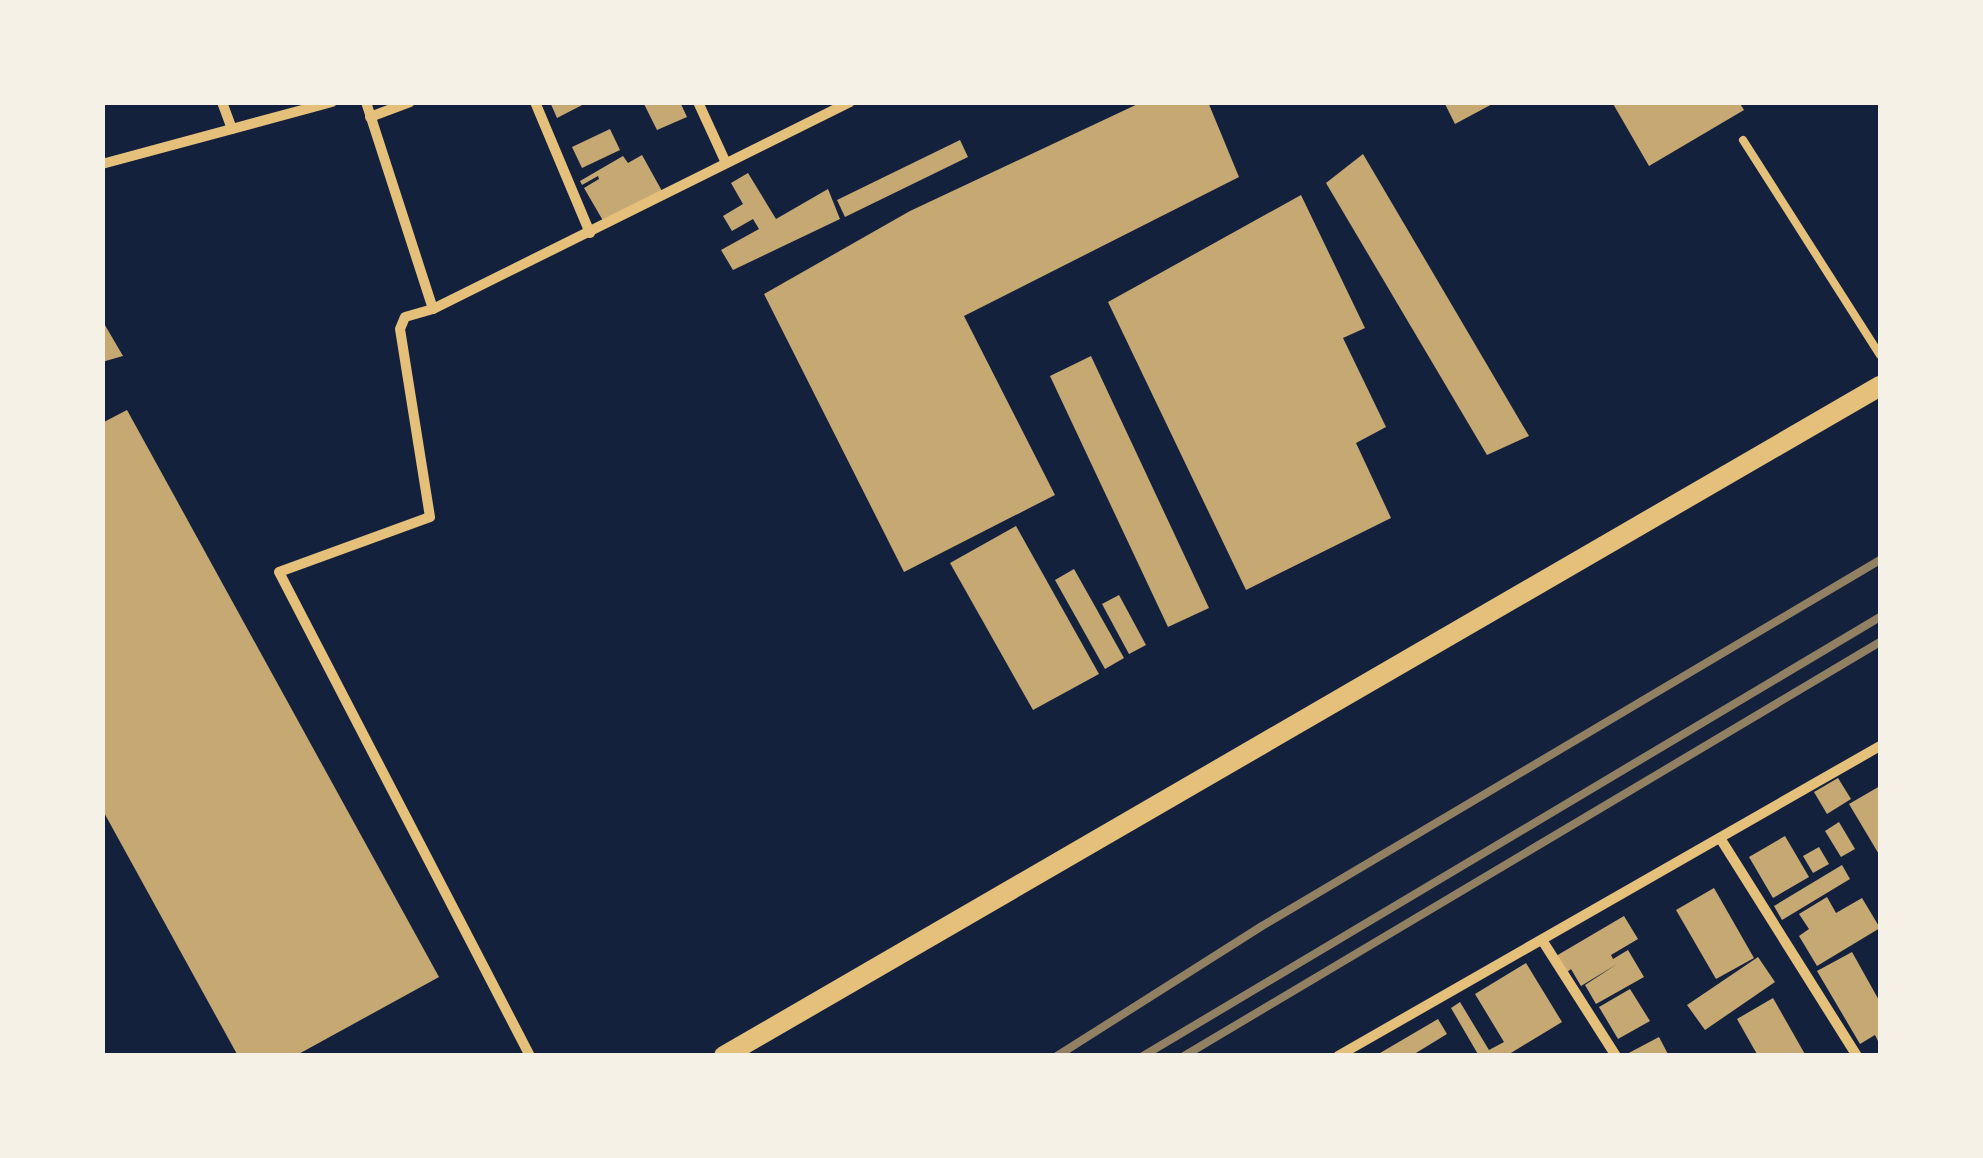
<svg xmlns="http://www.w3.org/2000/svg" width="1983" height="1158" font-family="Figtree,sans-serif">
<rect width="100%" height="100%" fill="#14213d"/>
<g fill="#c6a872">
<path d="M550,102H588L557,118Z"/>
<path d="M643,102H680L687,117L657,130Z"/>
<path d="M1142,102H1208L1239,177L964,316L1055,495L904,572L764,294L910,211Z"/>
<path d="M1444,102H1496L1455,124Z"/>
<path d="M1612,102H1739L1744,110L1649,166Z"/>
<path d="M610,129L620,150L582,168L572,147Z"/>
<path d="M960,140L968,157L845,217L837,200Z"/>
<path d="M1363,154L1529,436L1487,455L1326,183Z"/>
<path d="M642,155L662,191L605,224L584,188L599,179L598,176L582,185L580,181L623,156L628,163Z"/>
<path d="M748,173L776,219L828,189L840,219L733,270L721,250L759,229L753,219L732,231L723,216L743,204L731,183Z"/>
<path d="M1301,195L1365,328L1343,338L1386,427L1356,443L1391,518L1246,590L1108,302Z"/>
<path d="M102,320L123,356L102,362Z"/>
<path d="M1091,356L1209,608L1168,627L1050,376Z"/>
<path d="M127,410L439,977L295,1056H238L102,809V423Z"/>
<path d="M1016,526L1099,674L1033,710L950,563Z"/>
<path d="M1074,569L1124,658L1105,669L1055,580Z"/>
<path d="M1119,595L1146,645L1129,654L1102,604Z"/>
<path d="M1838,778L1851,799L1827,814L1814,792Z"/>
<path d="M1880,786V856L1849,804Z"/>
<path d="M1839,822L1855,849L1841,857L1825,831Z"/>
<path d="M1785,836L1809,877L1773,898L1749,857Z"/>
<path d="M1819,847L1829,864L1813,873L1803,856Z"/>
<path d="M1842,865L1850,879L1782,920L1774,906Z"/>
<path d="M1714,888L1754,958L1716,979L1676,910Z"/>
<path d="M1827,897L1836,913L1862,898L1880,928L1817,966L1799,936L1809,929L1799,914Z"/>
<path d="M1624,916L1638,939L1611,955L1613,959L1628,950L1644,977L1596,1004L1585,985L1617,964L1581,986L1571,969L1566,973L1556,956Z"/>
<path d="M1852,952L1880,1002V1045L1875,1035L1860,1044L1817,971Z"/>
<path d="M1758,957L1775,982L1705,1030L1687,1005Z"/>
<path d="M1526,963L1562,1022L1506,1056H1479L1451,1008L1460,1002L1489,1050L1504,1042L1475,994Z"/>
<path d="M1630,989L1650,1021L1618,1039L1599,1007Z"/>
<path d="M1773,998L1806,1056H1758L1737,1019Z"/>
<path d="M1438,1019L1447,1034L1411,1056H1381L1380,1053Z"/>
<path d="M1659,1037L1669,1056H1623Z"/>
</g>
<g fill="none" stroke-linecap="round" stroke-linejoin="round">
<path stroke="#e5c07b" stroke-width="8" d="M1743,140L1880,355"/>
<g stroke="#e5c07b" stroke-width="10">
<path d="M222,102L232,129"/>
<path d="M366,102L433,309"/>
<path d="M535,102L590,233"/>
<path d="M698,102L726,163"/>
<path d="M370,117L410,102"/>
<path d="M102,164L332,102"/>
<path d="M1720,838L1857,1056"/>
<path d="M1542,940L1616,1056"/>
<path d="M530,1056L279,572L430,517L400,329L405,317L433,309L850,102"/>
<path d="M1338,1056L1880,746"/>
</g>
<path stroke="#e5c07b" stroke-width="20" d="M724,1056L1880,386"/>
<g stroke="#918062" stroke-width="8">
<path d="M1057,1056L1262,926L1880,560"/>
<path d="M1143,1056L1880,617"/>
<path d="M1184,1056L1880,642"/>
</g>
</g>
<rect width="1983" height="1158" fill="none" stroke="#f6f1e7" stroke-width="210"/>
</svg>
